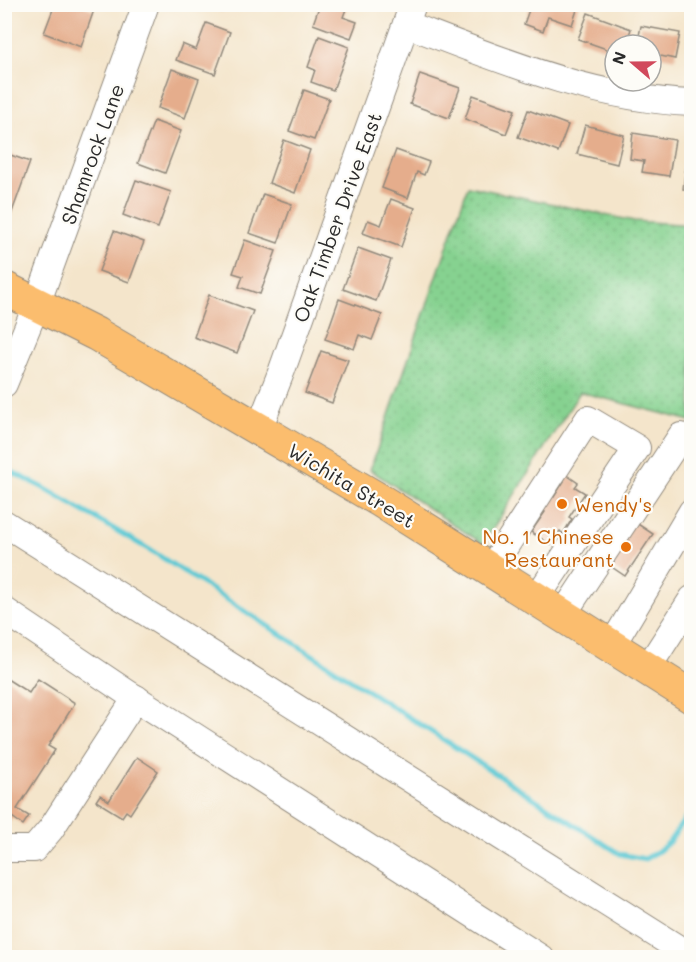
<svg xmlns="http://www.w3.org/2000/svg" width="696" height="962" font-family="Mali,sans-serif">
<defs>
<pattern id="grass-dots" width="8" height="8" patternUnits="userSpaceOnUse" patternTransform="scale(1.5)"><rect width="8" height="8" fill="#86d290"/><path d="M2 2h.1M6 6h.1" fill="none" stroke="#74b47c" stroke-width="1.8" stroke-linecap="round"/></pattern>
</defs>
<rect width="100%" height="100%" fill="#fdfcf7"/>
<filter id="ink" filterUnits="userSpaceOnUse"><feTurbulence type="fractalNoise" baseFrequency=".0167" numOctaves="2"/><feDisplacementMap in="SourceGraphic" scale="12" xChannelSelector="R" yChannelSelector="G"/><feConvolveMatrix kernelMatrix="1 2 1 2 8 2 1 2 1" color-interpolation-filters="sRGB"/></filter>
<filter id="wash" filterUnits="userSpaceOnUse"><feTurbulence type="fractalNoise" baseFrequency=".008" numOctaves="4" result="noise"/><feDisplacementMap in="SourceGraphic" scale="24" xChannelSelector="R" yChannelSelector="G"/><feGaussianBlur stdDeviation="1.35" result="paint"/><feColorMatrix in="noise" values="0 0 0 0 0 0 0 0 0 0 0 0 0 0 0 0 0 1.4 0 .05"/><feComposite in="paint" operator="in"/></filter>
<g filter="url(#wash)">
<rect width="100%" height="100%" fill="#f4e5cb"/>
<path fill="url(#grass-dots)" stroke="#587e5e" stroke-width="1.5" d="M468,186L634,221L692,225L691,421L580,392L483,544L370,470Z"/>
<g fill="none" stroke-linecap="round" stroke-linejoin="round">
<path stroke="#5dc9d4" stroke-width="5" d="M4,468L42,487L155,553L620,854L645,859L660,850L669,842L692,809"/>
</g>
<g id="blocks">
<g fill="#e5ad8c">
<path d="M55,4H79L94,10L81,47L44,33Z"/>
<path d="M202,4H224L222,12Z"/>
<path d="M320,4H348L343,17L357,22L351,38L313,24Z"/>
<path d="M531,4H579L572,25L548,17L543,31L524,24Z"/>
<path d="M588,13L631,29L626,45H615V52L578,39Z"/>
<path d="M206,23L230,32L215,74L176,60L182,44L196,50Z"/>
<path d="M641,26L680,33L675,59L651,54V45H637Z"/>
<path d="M319,36L349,47L333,90L311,82L315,70L308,67Z"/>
<path d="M172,69L199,79L185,118L158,108Z"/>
<path d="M420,74L460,88L449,118L410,104Z"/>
<path d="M304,90L329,99L314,140L289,131Z"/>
<path d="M473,95L515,110L506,134L465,119Z"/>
<path d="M528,110L568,125L558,152L518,137Z"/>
<path d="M154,121L181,131L165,173L138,163Z"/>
<path d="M585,125L624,135L617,164L577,154Z"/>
<path d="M633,133L675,140L669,176L642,172L644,161L630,159Z"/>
<path d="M284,140L310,150L295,193L269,183Z"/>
<path d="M689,140L692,141V190L683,189Z"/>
<path d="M396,150L429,162L424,175L417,172L408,198L382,188Z"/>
<path d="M5,153L30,162L7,226H4Z"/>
<path d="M136,180L171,192L158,228L123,215Z"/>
<path d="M263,194L292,204L278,243L249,233Z"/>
<path d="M391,199L415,208L401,247L363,233L368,220L381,225Z"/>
<path d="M114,231L144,242L129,282L99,271Z"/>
<path d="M245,240L276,251L260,294L239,287L243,276L233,273Z"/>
<path d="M358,248L391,260L376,301L343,289Z"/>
<path d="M209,295L253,311L237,353L194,337Z"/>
<path d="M339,299L382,315L372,340L359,335L354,349L325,339Z"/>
<path d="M321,351L348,360L332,403L305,393Z"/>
<path d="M565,474L578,483L575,487L585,493L569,517L572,519L563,534L560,531L551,545L531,532L545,512L542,510L552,495L554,497L564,481L562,479Z"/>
<path d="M627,517L653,534L625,576L600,559Z"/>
<path d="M7,679L29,693L38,679L75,703L48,746L55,750L17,809L29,816L23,825L12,817L4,829V683Z"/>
<path d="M137,757L158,771L130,814L126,811L122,817L96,801L100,795L109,801Z"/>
</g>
</g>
</g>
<g filter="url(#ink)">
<use href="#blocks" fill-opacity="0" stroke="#90887b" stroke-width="1.5"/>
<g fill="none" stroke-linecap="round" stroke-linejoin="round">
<g stroke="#90887b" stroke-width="28">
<g id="minor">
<path d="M406,24C498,59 592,99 692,103"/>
<path d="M4,384L37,304L146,4"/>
<path d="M259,429L282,370L413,4"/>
<path d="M4,523L692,957"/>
<path d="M490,570L588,419L637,448L536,599"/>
<path d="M4,610L126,692L541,958"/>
<path d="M562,616L681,436L692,441"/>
<path d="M611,647L692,511"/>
<path d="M647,669L692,599"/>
<path d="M4,849H34L51,829L136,698"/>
</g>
</g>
<g stroke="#90887b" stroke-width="35">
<path id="major" d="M4,288L96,334L381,501L692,697"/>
</g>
<use href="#minor" stroke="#fff" stroke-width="26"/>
<use href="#major" stroke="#fbbd6e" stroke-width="33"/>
</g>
</g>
<g fill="#e8710a" stroke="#fdfcf7" stroke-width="2">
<circle cx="562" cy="504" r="6"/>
<circle cx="626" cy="547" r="6"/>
</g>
<g text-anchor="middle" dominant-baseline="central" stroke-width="4.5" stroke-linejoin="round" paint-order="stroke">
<g font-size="20" fill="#2b2b2b" stroke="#fdfcf7">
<text transform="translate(92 154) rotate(-70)">Shamrock Lane</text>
<text transform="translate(337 217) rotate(-70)">Oak Timber Drive East</text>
<text transform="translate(352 485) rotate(31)">Wichita Street</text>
</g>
<g font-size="20" fill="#c56008" stroke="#fdfcf7" text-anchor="start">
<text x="574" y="504">Wendy's</text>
<text x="614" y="536" text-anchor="end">No. 1 Chinese<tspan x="614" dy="23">Restaurant</tspan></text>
</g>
</g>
<rect width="696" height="962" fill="none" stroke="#fdfcf7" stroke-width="24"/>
<g transform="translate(633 63) rotate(290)"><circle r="28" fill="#fdfcf7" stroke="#a9a8a5" stroke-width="1.5"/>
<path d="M0-4.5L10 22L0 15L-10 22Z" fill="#d1495b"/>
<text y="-9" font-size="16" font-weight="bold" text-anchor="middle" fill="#2b2b2b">N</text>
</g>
</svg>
